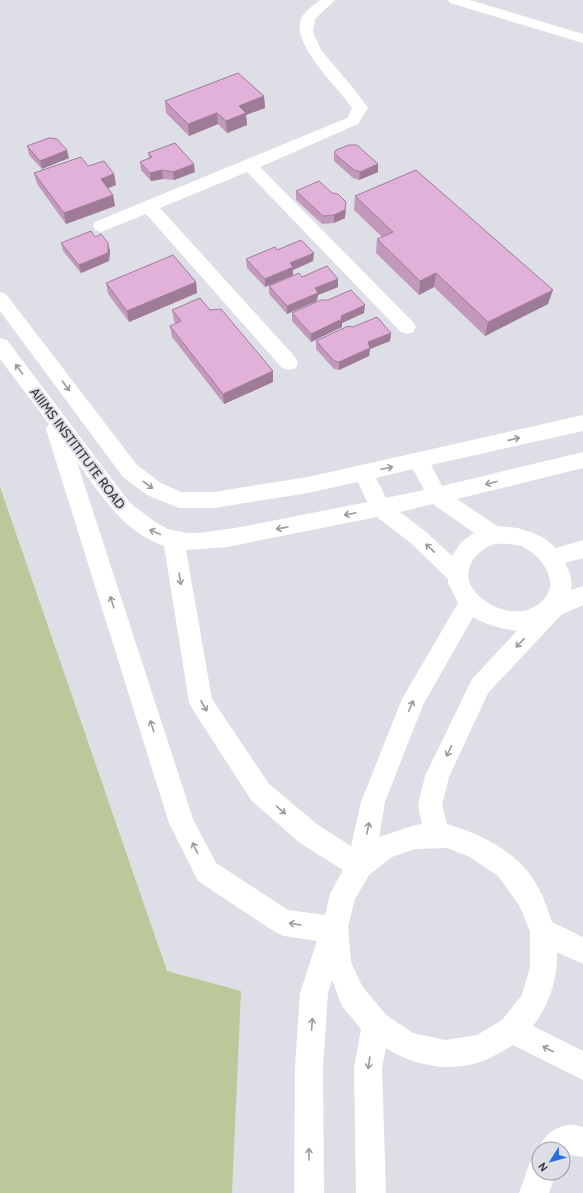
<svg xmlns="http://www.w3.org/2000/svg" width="583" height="1193" font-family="Cabin,sans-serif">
<rect width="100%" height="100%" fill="#dedfe6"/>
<path fill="#bbc899" d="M0,487L167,971L241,991L232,1193H0Z"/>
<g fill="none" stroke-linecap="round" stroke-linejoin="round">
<g fill="#fff" fill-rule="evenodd">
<path d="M320,0H335L315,19L313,32L321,50L354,89L368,108L358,124L260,167L413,322L416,327L413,332L407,334L401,332L247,172L160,208L296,358L298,363L296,368L289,370L282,368L146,214L101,232L95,230L93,226L95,222L347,118L352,108C339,88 288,42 302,17C305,11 314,5 320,0Z"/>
<path d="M448,0H470L583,34V43L450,3Z"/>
<path d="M0,292L6,294L137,465L161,483L181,492H214L308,477L583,415V431L431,465L442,486L583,452V468L457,499L497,526L518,528L533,533L544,538L556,548L583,540V558L565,563C570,572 573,580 571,590L583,586V605L561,615L488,693L449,777L442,805L447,824C483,835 519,852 538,887C544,898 548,910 552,922L583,937V964L557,952C558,979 549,1005 533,1026L583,1051V1080L513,1045C503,1051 493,1057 483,1061C451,1073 414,1066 386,1048L382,1068L386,1193H356L354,1068L361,1029L342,1006L332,980L328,993L323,1068L324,1193H294L295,1068L300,993L317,941L284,936L275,932L198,881L169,823L46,429L49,424L0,359V338L7,340L130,503L155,522L168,529L187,533H199L241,527L367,502L358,482L308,493L214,508H179L147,495L123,477L0,311ZM77,462C102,496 122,531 164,546L189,702L193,710L251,800L300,843L343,870L330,894L325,915L288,910L216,863L193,819ZM413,469L424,490L386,498L376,478ZM433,504L474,533L461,542L452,556L426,532L400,512ZM377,517L412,544L448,579V583L458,603L402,699L361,802L351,846L318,825L269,784L212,699L186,550L227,547ZM494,544C502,544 513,543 521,546C543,556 563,584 540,603C520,620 487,609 473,589C460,571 476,550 494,544ZM473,617C487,625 502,629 517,631L472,679L425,776L418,805L422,824L415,825L379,837L385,802L423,705ZM447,848L470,857L498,876L519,905L530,931V967L522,995L502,1020L477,1035L445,1040L413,1033L386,1015L362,986L351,962L348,927L355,899L369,875L392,857L415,849Z"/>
<path d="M575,1125L583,1127V1157L569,1155L563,1160V1149H539V1151L538,1149C545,1134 557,1124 575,1125Z"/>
<path d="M539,1159V1173H556L549,1193H519L530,1162Z"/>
</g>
</g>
<g fill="#c298bb">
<path d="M264,96L265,108L246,115L247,125L227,133L218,124L189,136L166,113L165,101Z"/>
<path d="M27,146L69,158L42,169L29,155Z"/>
<path d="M148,153L195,172L174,180L163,179L151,181L141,170L140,162L149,158Z"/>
<path d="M334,153L378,172L359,180L353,178L334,161Z"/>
<path d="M88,166L114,174L116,185L108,188L113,195L115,206L66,224L37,184L34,173Z"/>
<path d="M296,191L346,210L345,218L334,223L322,224L296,200Z"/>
<path d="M355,196L548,304L485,336L434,287L419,295L376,253L377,239L382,237L354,210Z"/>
<path d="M95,237L110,251L109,261L81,273L63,251L61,243Z"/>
<path d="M277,250L313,261L293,270V275L265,287L247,268L246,259Z"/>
<path d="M302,277L338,287L318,295L287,314L269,294V286Z"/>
<path d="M196,282L197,293L129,322L108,294L106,283Z"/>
<path d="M172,310H210L273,371V382L224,404L172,337L170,326L176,324L174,321Z"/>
<path d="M292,313H364L342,323V327L311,342L292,321Z"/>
<path d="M353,327L391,333L390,341L370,349L369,356L339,370L334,369L316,349V341Z"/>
</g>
<g fill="#9e7c98">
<path d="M264,96L265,108L246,115L247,125L227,133L226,121L239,106Z"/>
<path d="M217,113L218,124L189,136L188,124Z"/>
<path d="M67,150L69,158L42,169L40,161Z"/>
<path d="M194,164L195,172L174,180L173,172Z"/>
<path d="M378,164V172L359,180L360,172Z"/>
<path d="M162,170L163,179L151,181L150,173Z"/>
<path d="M114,174L116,185L103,190L101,179Z"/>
<path d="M113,195L115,206L66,224L64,213Z"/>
<path d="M346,202L345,218L334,223V215Z"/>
<path d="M108,243L110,251L109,261L81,273L79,265Z"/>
<path d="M314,253L313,261L293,270V275L265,287V279L290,263Z"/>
<path d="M436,273L434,287L419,295L420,281Z"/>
<path d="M338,279V287L318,295L317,301L287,314V306L315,288Z"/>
<path d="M196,282L197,293L129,322L127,311Z"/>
<path d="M553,290L548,304L485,336L488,322Z"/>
<path d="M365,305L364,313L342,323V327L311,342V334L341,316Z"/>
<path d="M391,333L390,341L370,349L369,356L339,370V362L368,342Z"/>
<path d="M273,371V382L224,404L223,394Z"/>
</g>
<g fill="#e1b1d9" stroke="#9e7c98">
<path d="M238,73L264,96L239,106L246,113L226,121L217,113L188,124L165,101Z"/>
<path d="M49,138L57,139L67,150L40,161L27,146Z"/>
<path d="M175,143L194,164L173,172L162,170L150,173L140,162L152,157L148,153Z"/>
<path d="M349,145H357L378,164L360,172L354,170L334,153L336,150Z"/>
<path d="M81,157L88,166L104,161L114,174L101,179L113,195L64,213L34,173Z"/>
<path d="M416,170L553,290L488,322L436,273L420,281L377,239L393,232L355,196Z"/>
<path d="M319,181L332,193L338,194L346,202L345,210L334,215L323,216L296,191Z"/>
<path d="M91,231L95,237L101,234L108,243V253L79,265L61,243Z"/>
<path d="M301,240L314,253L290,263L293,267L265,279L246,259L275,247L277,250Z"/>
<path d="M173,255L196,282L127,311L106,283Z"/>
<path d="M327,266L338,279L315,288L318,293L287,306L269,286L299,273L302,277Z"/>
<path d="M351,290L365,305L341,316L342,319L311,334L292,313L321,300H328Z"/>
<path d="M200,298L210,310L221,309L273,371L223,394L170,326L181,321L172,310Z"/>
<path d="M377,317L391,333L368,342L370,348L339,362L334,361L316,341L348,326L353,327Z"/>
</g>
<defs><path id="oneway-shaft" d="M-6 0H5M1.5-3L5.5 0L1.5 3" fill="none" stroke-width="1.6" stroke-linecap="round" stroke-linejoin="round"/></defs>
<g stroke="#9a9a9c">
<use href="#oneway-shaft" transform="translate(19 369) rotate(-127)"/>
<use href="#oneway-shaft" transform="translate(66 386) rotate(53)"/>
<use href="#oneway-shaft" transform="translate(514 439) rotate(-13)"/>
<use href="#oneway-shaft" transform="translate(387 468) rotate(-12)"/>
<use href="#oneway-shaft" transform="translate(491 483) rotate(166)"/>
<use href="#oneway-shaft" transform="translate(148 485) rotate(37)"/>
<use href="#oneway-shaft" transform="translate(350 514) rotate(168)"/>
<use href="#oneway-shaft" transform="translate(282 528) rotate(170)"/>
<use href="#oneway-shaft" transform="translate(155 532) rotate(-156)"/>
<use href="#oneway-shaft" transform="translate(430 548) rotate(-136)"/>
<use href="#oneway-shaft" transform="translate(180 579) rotate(81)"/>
<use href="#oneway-shaft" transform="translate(112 602) rotate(-108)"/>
<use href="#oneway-shaft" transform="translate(520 643) rotate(133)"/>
<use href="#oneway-shaft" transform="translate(204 706) rotate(61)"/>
<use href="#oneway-shaft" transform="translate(411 706) rotate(-67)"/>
<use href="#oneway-shaft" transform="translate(152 726) rotate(-108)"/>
<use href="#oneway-shaft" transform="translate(449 751) rotate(116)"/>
<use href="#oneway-shaft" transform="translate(281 810) rotate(41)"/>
<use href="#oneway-shaft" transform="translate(368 828) rotate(-78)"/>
<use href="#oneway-shaft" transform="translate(195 848) rotate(-116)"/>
<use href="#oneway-shaft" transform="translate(295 924) rotate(-171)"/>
<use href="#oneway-shaft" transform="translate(312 1024) rotate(-86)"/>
<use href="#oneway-shaft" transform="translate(548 1049) rotate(-153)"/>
<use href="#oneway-shaft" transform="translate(369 1063) rotate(99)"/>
<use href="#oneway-shaft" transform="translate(309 1154) rotate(-90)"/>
</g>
<g text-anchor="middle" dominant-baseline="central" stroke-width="4" stroke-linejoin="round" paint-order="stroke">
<g font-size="13" fill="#353538" stroke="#dedfe6">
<text transform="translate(78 448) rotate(53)">AIIIMS INSTITITUTE ROAD</text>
</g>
</g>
<g transform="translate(551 1161) rotate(233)"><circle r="19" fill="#dedfe6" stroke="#9a9ba0"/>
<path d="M0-3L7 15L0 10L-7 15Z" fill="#286fdb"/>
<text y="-6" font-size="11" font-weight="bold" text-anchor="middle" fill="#353538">N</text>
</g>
</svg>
